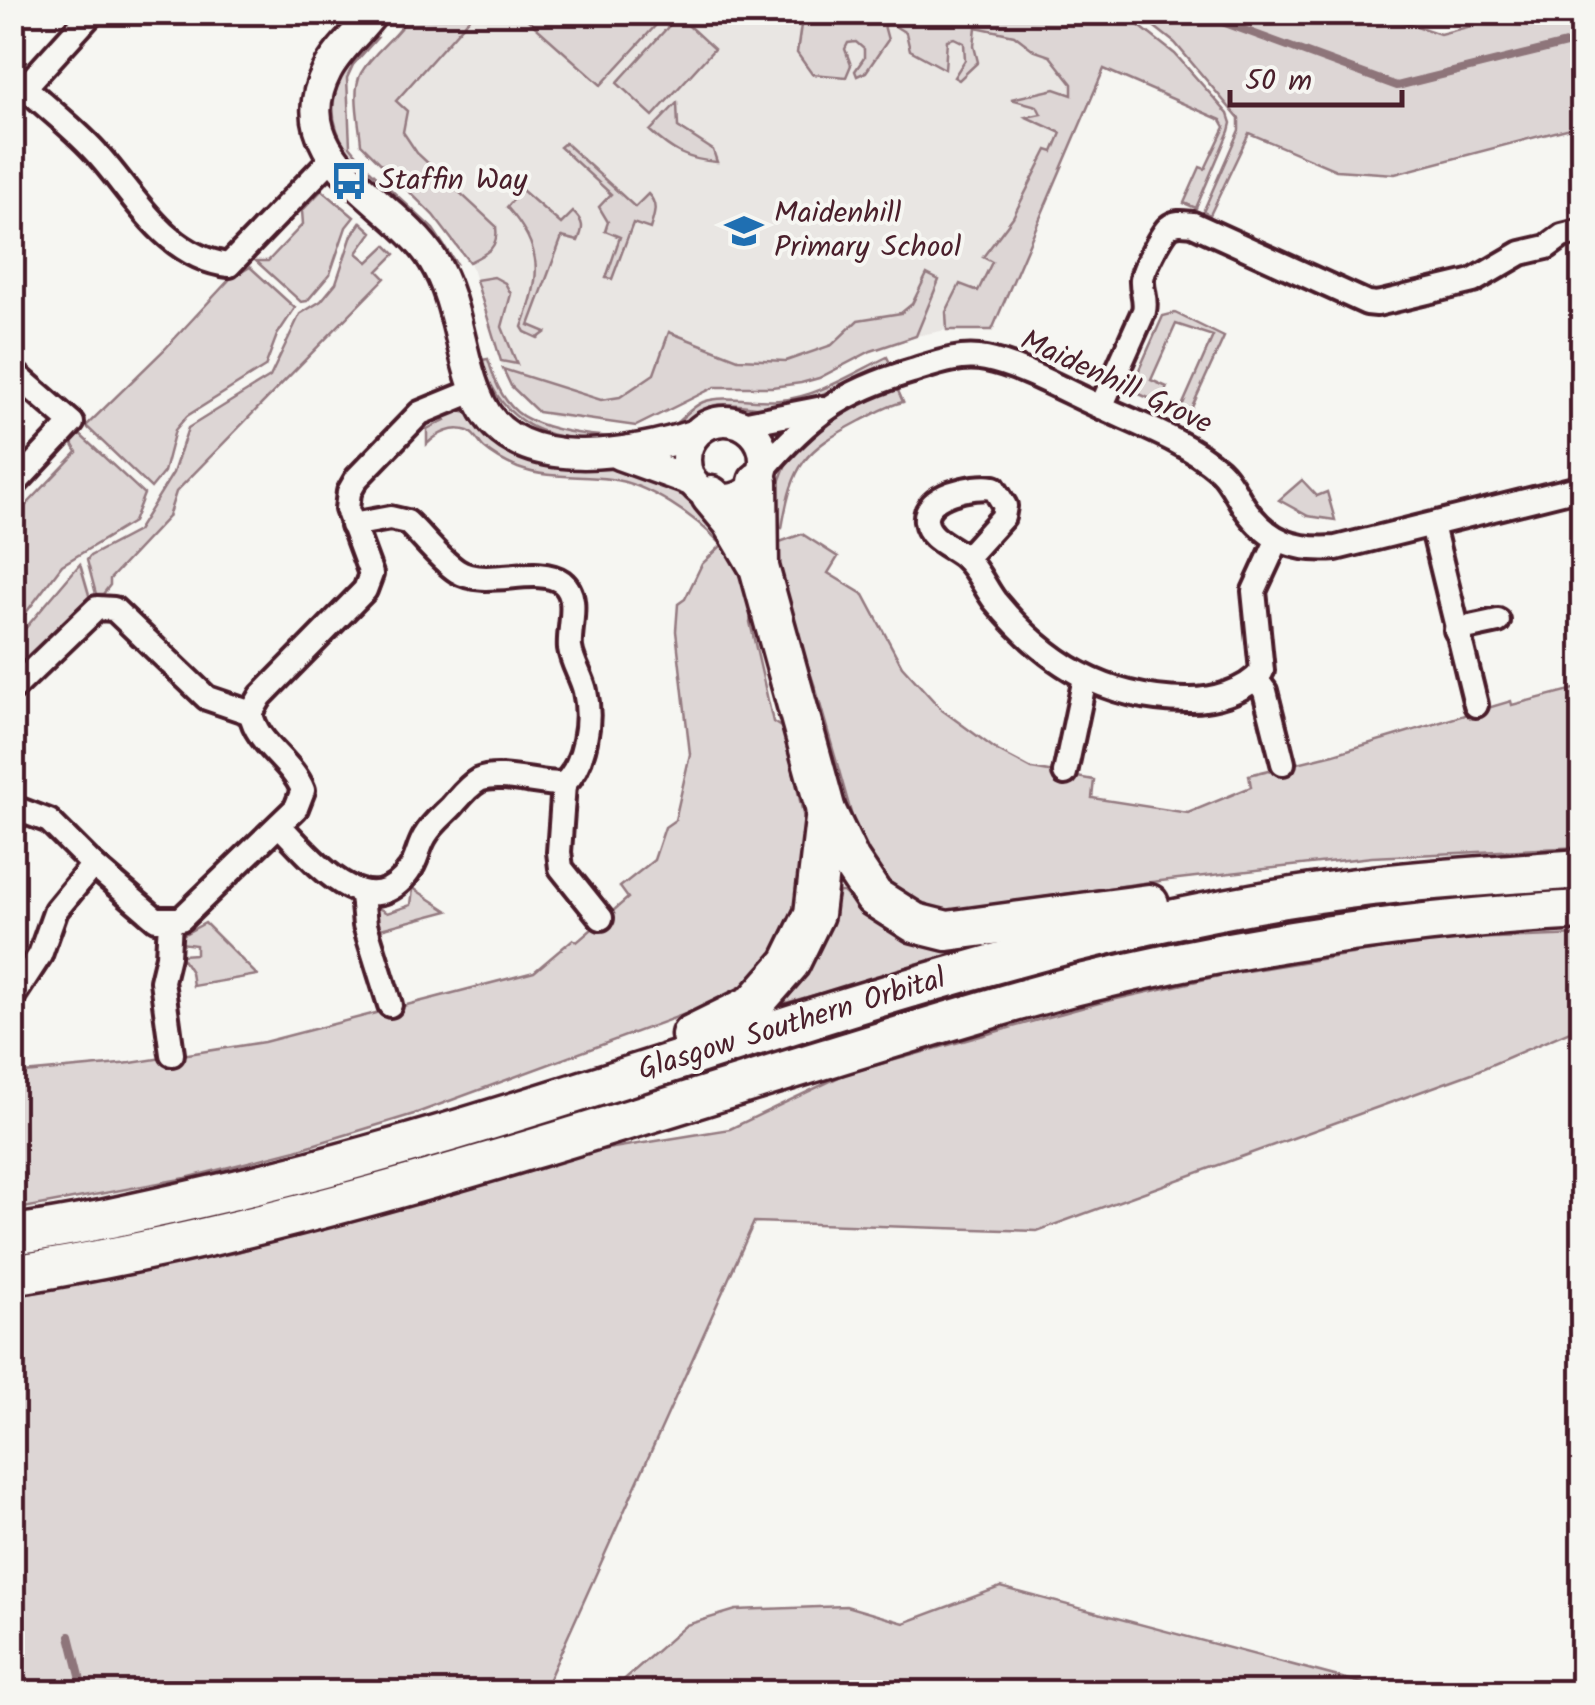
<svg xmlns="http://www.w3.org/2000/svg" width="1595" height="1705" font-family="Kalam,sans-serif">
<rect width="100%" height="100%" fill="#f6f6f2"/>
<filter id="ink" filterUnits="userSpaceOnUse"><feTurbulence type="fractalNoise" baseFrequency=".01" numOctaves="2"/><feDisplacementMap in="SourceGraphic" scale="20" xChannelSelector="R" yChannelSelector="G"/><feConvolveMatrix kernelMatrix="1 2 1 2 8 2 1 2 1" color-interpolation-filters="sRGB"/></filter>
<g filter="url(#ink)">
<path fill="#e9e6e3" d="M456,13H940L1116,42L992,330L956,328L916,336L871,351L840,367L832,345L786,361L738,359L669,332L636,426L553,417L538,412L524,401L511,386L503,369L466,249L367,140Z"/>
<g fill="#ddd6d5" stroke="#947a80" stroke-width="2.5">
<path d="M411,13H474L396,101L407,111L403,132L417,153L496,226C499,248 488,253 469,262L433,215L361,144C360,125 351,91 361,73C374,50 398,37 411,13Z"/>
<path d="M520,13H667L601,85Z"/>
<path d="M782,13H1123L1175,54L1228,114L1231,123L1229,131L1196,208L1184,203L1200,167L1205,169L1225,127L1221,120L1104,69L992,330H947L946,312L960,284L978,291L992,262L983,257L1013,217L1047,150L1053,152L1061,133L1026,117L1041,114L1037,106L1011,99L1055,89L1072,95V84L1050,56L1035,51L1014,35L976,27L974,46L978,62L959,80L954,77L965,60L964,43L954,38L947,40L945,69L910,50L906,33L882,18L888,40L866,72L857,76L855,71L864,58V49L856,42L848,43L845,49L851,65L846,77L812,74L797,53L802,18L789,20Z"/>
<path d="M1137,13H1378L1440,34L1523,13H1582V125L1395,174L1336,170L1249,133L1210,215L1203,212L1239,130V119L1175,43Z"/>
<path d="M678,16L714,49L653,116L617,83Z"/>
<path d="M369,38H377L353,65L347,78L350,146L370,170L433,229L455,262C437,254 426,231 412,217C351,159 294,119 369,38Z"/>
<path d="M677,103L678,127L713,150L717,162C687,160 672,151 650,131Z"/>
<path d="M565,143L635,207L648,194C659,205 654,215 650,229L633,223L612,279L606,278L620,237L605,231L608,222L599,207L611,194L560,147Z"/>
<path d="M322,190L354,217L346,227L330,274L307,301L301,302L256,261H268L303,224L302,211Z"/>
<path d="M522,190L561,224L573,212C584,222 584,228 578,241L562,237L529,325L546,332L538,338L525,332L522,327C541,276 544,249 507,207Z"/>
<path d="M361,222L372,232L357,253L368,262L386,245L395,254L378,271L385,278L176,492L168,517L110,579V585L103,594H96L87,560L90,556L137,531L173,473L188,428L270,377L300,314L321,301L336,283L352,235Z"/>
<path d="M250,267L295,308L277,335L265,367L187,416L175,430L164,472L151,488L86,426L164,350L230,279Z"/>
<path d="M927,274L939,280L916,336L871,351L819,378L801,383L772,387H715L636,426L538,412L511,386L503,369L601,400L620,397L654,374L669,332L738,359L786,361L832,345L858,320L901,313L912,304Z"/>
<path d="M494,277L505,283L511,294L502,327L517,364L501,361L476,280Z"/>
<path d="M1175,313L1224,337L1188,416L1179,413L1213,336L1176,324L1151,380L1167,387L1160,403L1130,390L1163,316Z"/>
<path d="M887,357L890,363C850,376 819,403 777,408C756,410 735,401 716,405C698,409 692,421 678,429C666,435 646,435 633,437C565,448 501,433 482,360L488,359C494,379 500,397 517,412C543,434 635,445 666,430C680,423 689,408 703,402C727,394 755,403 780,400C817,397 854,373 887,357Z"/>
<path d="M896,386L903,402C888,405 874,414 860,421C803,451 793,464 782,528L776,527L777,543L802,534L838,557L828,573L864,595L902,666L942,710L998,751L1032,769L1094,780L1092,798L1188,813L1251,787L1249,775L1334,754L1511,701L1512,705L1582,687V847L1372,857L1143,883L944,911L896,892L878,875L857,834L817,693L768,545L772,500L791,451L821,424Z"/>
<path d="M458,409L470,413L491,436L614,466L670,487L718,520L737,545L752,612L750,622L773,722L784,729L805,823L810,856L807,887L782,950L734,996L414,1114L296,1150L186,1178L13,1210V1074L131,1063L264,1042L534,972L573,939L577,942L628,898L620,887L654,860L665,827L675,820L690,754L676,631L678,604L685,599L702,564L722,545C696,517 649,484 610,479C579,475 548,479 518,468C506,463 493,456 484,448C480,444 474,433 468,431C453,426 438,433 427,444V429L445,420L442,414Z"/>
<path d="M76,431L144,494L133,522L62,565L13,630V519L77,452L69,438Z"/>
<path d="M1302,480L1317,496L1327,492L1335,520L1308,516L1279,500Z"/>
<path d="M80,564L91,602L88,601L17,673H13V643Z"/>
<path d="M413,888L448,911L377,930L373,905L387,913L411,905Z"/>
<path d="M1582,888V894L1458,904L337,1190L13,1262L12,1249L601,1099L969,993L1249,923L1405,901Z"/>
<path d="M839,892H843C882,932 907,942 961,948L959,955L782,1004L780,999C813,964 828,939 839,892Z"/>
<path d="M205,923L257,975L193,986L191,972L180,955L196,954V945L180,943L179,937Z"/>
<path d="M1582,935V1026L1472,1073L1037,1231L754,1222L543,1692H13L12,1297L234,1253L570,1155L730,1129L845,1074L1099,1003L1228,974L1439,940Z"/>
<path d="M1000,1587L1395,1692H610L686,1625L736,1610L846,1606L904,1623Z"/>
</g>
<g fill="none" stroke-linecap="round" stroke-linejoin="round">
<g stroke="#8e747a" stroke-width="8">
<path d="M1195,12L1397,86L1582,40"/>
<path d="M70,1636L84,1692"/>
</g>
<g stroke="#4a1f2b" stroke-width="30">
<g id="minor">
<path d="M93,12L25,87C49,110 78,131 100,157C137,199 168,258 229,265L331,159"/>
<path d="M12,371L72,423L12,487"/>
<path d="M1101,407L1144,311C1147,299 1141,291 1142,279C1143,270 1162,232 1169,227C1176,221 1184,223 1193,224L1367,303L1377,304L1473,281L1521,253L1547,247L1562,236L1582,231"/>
<path d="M742,424L823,408"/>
<path d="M763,470C809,416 843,391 912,371C937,363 960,354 986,359C1022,366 1065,391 1099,406C1138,424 1186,441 1219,470C1231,481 1236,495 1245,508C1268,542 1296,551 1336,548L1582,487"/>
<path d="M1432,525L1476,705"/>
<path d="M966,558L1003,517L1005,506L994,488C974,484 923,495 926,521C929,540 952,546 964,557C977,568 985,588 995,601C1047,664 1104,699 1186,700C1210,701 1246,692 1262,671L1254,591L1277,541"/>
<path d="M1456,630L1498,621"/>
<path d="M1256,679L1265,691L1283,763"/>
<path d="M12,690L97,608L114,609L207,698L251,713"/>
<path d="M1065,773L1085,678"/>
<path d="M564,784L559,852L561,868L601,918"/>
<path d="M12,807L49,821L93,865"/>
<path d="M279,825C311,857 367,930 409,871C417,861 418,847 425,836C431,825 442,816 451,807C459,798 468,786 479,780C500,771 539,785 564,784C585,763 592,721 585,691C582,677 572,663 570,648C568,628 581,597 562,582C537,564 485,589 457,571C439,559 423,537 407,522L390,518L352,525"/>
<path d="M362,895L365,925L390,1005"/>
<path d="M170,921L168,956L162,981L172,1054"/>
<path d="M12,998L40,955L56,910L93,865L156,919H181L296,808L303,790C291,760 256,744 251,713L261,696L365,590L371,574L347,509L349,492L357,478L420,413L476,390"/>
</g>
</g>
<g stroke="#4a1f2b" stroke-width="35">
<g id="tertiary">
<path d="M374,12C359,33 338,49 327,71C281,159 396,200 433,260C460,304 459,358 481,404C516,477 635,454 695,434"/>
<circle cx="725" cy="460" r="39"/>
<path d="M619,455L691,481"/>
</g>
</g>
<g stroke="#4a1f2b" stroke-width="45">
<g id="trunk">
<path d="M758,482L759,567L826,811L850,861L874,897L915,923L947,931L1149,904"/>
<path d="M711,496L732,521L758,565"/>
<path d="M691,1035L754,1004L790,963L814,914L826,811"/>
<path d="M12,1235C74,1227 135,1213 196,1199C466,1139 724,1039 990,965C1115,930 1243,901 1372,886C1442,878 1512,874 1582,869"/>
<path d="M12,1275C291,1231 559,1140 828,1058C911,1033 993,1006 1077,985C1242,944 1413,919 1582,910"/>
</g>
</g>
<use href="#minor" stroke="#f6f6f2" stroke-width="22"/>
<use href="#tertiary" stroke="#f6f6f2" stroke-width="28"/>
<use href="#trunk" stroke="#f6f6f2" stroke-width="38"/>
</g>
</g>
<defs>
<g id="bus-bare" transform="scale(3)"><path d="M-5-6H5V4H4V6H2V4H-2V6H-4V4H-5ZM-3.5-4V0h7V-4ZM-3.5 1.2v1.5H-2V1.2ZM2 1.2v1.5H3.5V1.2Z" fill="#1f6fb2" stroke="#f6f6f2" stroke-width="2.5" paint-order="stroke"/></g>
<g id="school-bare" transform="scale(3)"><path d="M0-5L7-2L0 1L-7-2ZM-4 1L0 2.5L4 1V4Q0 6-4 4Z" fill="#1f6fb2" stroke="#f6f6f2" stroke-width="2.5" paint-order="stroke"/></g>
</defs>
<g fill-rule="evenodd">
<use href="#bus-bare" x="349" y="181"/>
<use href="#school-bare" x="744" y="231"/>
</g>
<g text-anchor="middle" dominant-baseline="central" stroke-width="8" stroke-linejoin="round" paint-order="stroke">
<g font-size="30" fill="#4a1f2b" stroke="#f6f6f2" text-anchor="start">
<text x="379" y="181">Staffin Way</text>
<text x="774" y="214">Maidenhill<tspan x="774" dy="34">Primary School</tspan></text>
</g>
<g font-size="30" fill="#4a1f2b" stroke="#f6f6f2">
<text transform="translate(1116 383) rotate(25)">Maidenhill Grove</text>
<text transform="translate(792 1025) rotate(-17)">Glasgow Southern Orbital</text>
</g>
</g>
<rect width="1595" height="1705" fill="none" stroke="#f6f6f2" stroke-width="50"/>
<rect x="25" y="25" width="1545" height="1655" fill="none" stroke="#4a1f2b" stroke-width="4" filter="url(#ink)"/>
<path d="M1230 90v15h172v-15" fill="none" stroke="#4a1f2b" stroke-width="5"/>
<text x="1245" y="90" font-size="30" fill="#4a1f2b" stroke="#f6f6f2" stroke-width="8" paint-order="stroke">50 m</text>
</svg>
